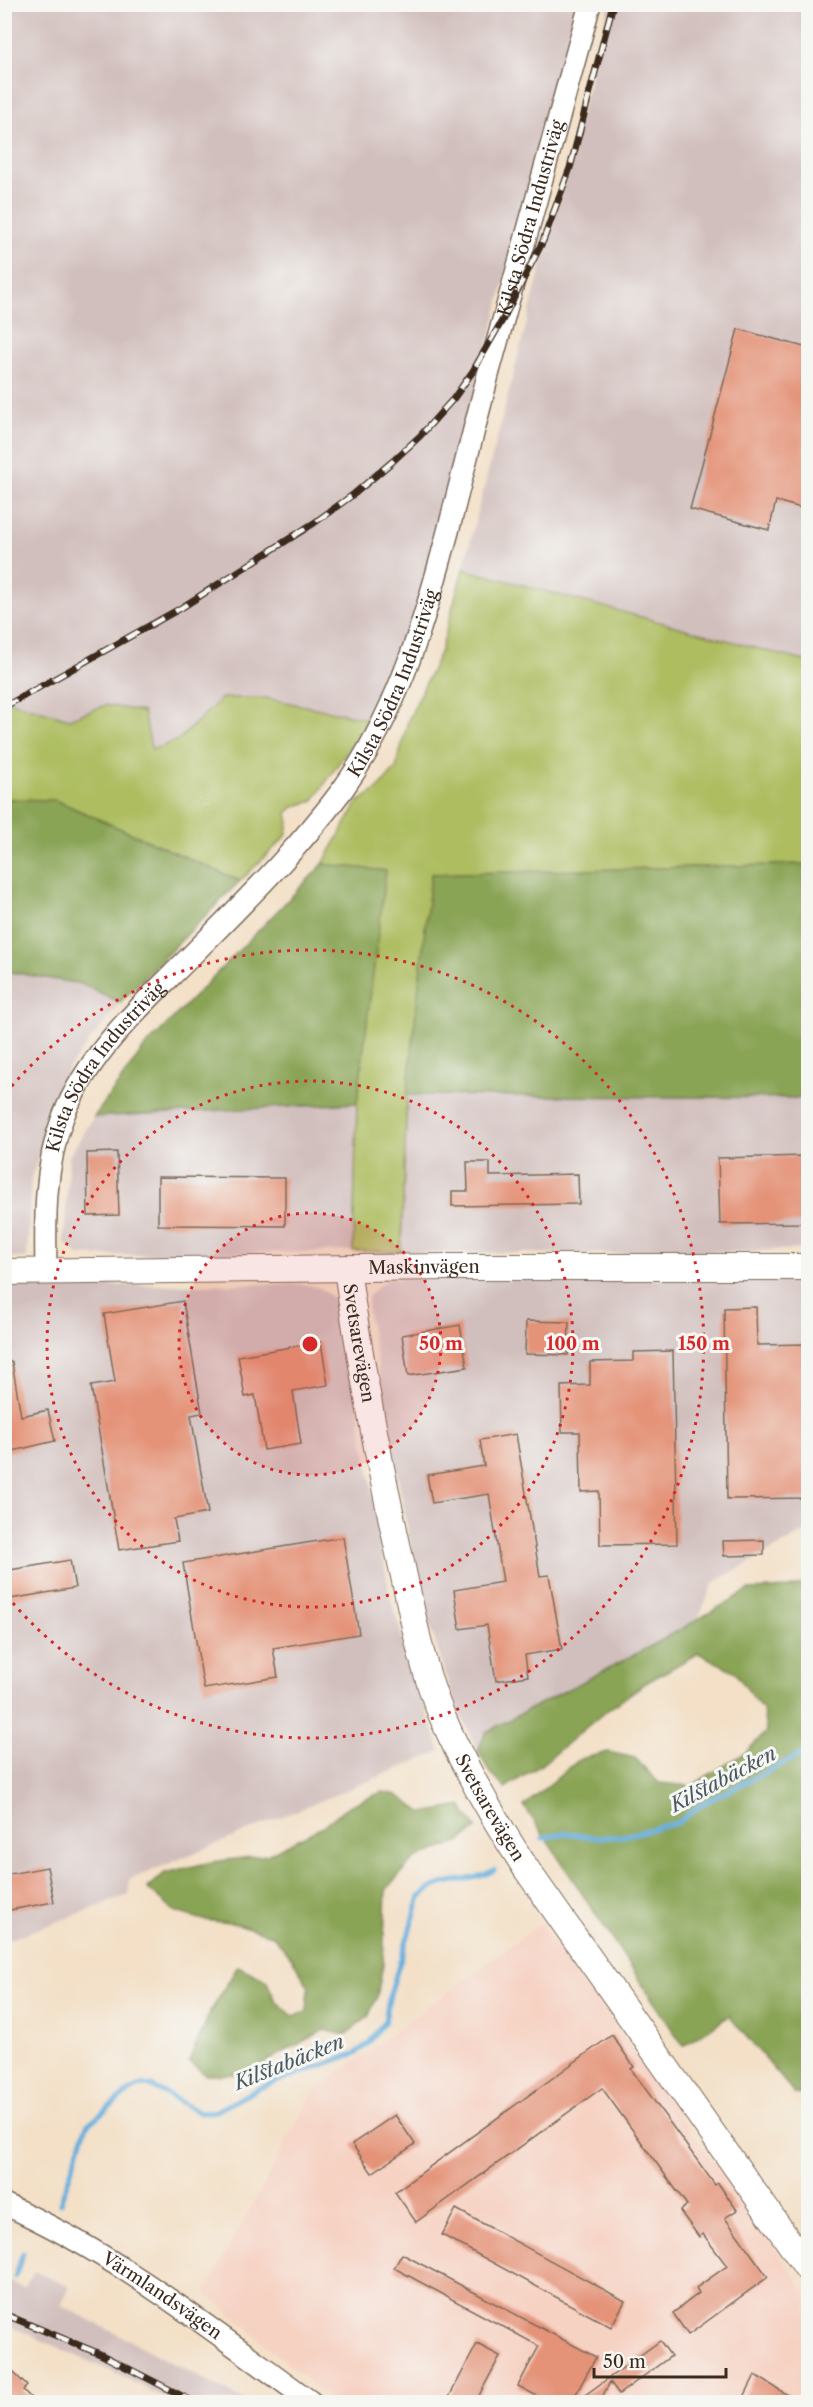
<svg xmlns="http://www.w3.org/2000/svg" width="813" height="2407" font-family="'Libre Caslon Text',serif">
<rect width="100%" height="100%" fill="#f6f6f2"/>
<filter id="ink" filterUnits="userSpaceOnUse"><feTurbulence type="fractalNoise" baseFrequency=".0167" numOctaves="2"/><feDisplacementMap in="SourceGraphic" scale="12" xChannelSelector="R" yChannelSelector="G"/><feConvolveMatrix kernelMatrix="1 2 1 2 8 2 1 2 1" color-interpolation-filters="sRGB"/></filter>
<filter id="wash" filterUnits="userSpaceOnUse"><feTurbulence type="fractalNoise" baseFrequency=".008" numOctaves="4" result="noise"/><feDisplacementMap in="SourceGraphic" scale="24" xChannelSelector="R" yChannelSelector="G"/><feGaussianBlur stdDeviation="1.35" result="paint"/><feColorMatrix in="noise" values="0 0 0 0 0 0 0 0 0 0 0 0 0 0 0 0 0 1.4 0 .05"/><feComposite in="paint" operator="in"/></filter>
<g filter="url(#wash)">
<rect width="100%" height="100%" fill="#f3e0c7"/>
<path fill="#f6d2c3" d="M541,1923L808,2294V2402H333L205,2292L314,2091Z"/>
<g fill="#d1bfbd">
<path d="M4,5H576L459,456L406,644L369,719L265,698H222L178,740L152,750L106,705L69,719L5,700Z"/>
<path d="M609,5H808V662L463,569Z"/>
<path d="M4,971L81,984L120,1002L68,1069L31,1179L27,1258L5,1257Z"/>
<path d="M407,1095L808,1098V1249L658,1254L401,1252Z"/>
<path d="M357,1103L353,1251L79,1256L64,1242L69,1156L94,1117Z"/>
<path d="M390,1279H808V1530L713,1583L699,1617L653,1645L486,1732L478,1751L453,1698L419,1591L367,1307L369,1296L378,1286Z"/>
<path d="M304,1284L320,1288L333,1298L342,1309L389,1592L410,1666L441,1751L129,1880V1895L5,1941V1286Z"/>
<path d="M34,2271L70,2287L61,2305L247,2402H173L113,2372L5,2324V2279L24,2288Z"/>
</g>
<g fill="#adbd60" stroke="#74743f" stroke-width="1.5">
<path d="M463,569L808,662V864L431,874L407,1095L401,1252L353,1251L357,1103L385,871L323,864L358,802L378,789L396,768L408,721L441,650Z"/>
<path d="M222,698H265L369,719L313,801L295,806L287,813L289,823L286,836L240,881L55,800L5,799V700L69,719L106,705L143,712L152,750L178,740Z"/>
</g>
<g fill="#8aa456" stroke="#62673a" stroke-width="1.5">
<path d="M4,799L55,800L240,881L120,1002L81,984L5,971Z"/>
<path d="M323,864L386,871L357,1103L94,1117L144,1048Z"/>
<path d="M808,864V1098L407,1095L431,874Z"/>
<path d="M808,1582V2093L805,2095L795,2094L729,2016L683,2046L524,1806L580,1759L608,1752L635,1758L659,1783L691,1786L745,1753L766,1732L763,1710L734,1671L698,1653L644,1684L601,1715L541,1765L505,1788L490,1773L478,1751L486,1732L653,1645L749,1590L789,1588Z"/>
<path d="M382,1792L397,1795L423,1813L461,1806L477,1828L459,1842L415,1858L386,1890L383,1964L377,1997L368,2017L345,2035L324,2030L244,2074L206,2075L189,2062L209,2014L238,1966L266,1980L276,2001L293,2016L307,2012L309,1988L292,1958L273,1936L238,1924L204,1920L174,1911L147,1888L165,1873L211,1862L267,1855L320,1828L349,1806Z"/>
</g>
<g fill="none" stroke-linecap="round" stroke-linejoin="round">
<g stroke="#66aedd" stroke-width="5">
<path d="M543,1838L565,1833L593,1837H619L677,1823L702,1804L808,1751"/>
<path d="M60,2203L87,2125L129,2091L143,2085L152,2086L200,2113L216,2111L259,2088L356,2053L369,2043L385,2021L390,1994L420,1897C444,1874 467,1886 494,1870"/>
<path d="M15,2277L23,2253"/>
</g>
</g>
<g id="blocks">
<g fill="#e49378">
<path d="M738,329L808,348V510L776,501L769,530L690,509Z"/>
<path d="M117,1152L119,1215L88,1216L87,1153Z"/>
<path d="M808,1156V1223L720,1224L718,1158Z"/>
<path d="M467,1162H490V1176L578,1174L579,1204L452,1206V1191H468Z"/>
<path d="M158,1177L285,1178V1226L158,1225Z"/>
<path d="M183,1301L202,1413L191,1415L208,1513L174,1519L178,1541L119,1550L91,1386L115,1382L104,1314Z"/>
<path d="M756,1307L757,1345L808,1344V1498L727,1499L724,1308Z"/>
<path d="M526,1321L569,1322L568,1355L525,1354Z"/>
<path d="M460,1325L467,1367L408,1376L402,1335Z"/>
<path d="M321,1342L328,1385L293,1391L301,1444L264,1450L255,1395L245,1397L238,1356Z"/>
<path d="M673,1351L677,1544L600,1545L599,1491L581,1492L580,1432H562L561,1386L590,1385V1362L633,1361V1352Z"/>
<path d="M12,1362L21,1416L48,1410L55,1441L4,1453V1363Z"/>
<path d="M516,1434L540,1576L549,1575L562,1649L525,1655L528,1676L496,1681L487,1625L460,1629L454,1590L503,1582L489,1494L432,1503L427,1475L484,1466L480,1440Z"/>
<path d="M343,1537L359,1634L273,1648L278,1677L204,1689L183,1563Z"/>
<path d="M764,1540V1555L724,1556L723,1541Z"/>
<path d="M70,1560L75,1588L4,1600V1571Z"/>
<path d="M47,1867L54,1902L4,1911V1875Z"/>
<path d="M612,2035L634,2067L631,2069L715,2185L718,2183L737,2210L725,2218L768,2277L688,2335L673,2313L699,2293L696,2288L727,2266L703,2234L699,2237L680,2211L687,2205L602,2088L416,2222L395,2192Z"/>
<path d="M395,2115L415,2144L372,2173L352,2144Z"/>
<path d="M456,2209L625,2301L611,2327L442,2235Z"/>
<path d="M402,2254L596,2357L571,2403H550L518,2386L539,2346L394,2268Z"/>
<path d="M660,2341L671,2356L619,2394L610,2382L599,2403H574Z"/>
<path d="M477,2344L500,2356L475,2403H446Z"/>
<path d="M12,2371L27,2386L23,2390L36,2403H4V2378Z"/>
<path d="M755,2375L801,2403H741Z"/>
</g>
</g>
</g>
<g filter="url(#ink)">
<use href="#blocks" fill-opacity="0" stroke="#7b6a59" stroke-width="1.5"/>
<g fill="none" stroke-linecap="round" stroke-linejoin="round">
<g stroke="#7b6a59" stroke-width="24">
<g id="minor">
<path id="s1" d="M46,1272C45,1219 44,1167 63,1117C88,1054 138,1009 185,962C240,906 296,852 343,789C400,709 427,613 451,520C463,471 476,423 488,375C521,251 557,128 590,4"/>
<path id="s2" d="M4,2204C117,2254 213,2331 311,2402"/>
</g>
</g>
<g stroke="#7b6a59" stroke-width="28">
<g id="tertiary">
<path id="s3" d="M347,1269C361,1369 380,1468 402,1567C413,1617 422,1669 442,1716C465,1770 495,1821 527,1870L808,2269"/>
<path id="s4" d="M4,1272L450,1267H808"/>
</g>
</g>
<use href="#minor" stroke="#fff" stroke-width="21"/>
<use href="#tertiary" stroke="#fff" stroke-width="26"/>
<g stroke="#3b2a1e" stroke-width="7">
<g id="rail">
<path d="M4,707L181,608L314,523L354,494L393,461L420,436L454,398L473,371L503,319L543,241L570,168L613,4"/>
<path d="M4,2314L100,2354L194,2402"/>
</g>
</g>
<use href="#rail" stroke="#f6f6f2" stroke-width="4.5" stroke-dasharray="14" stroke-linecap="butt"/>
</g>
</g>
<circle cx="310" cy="1344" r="131" fill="#d62828" fill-opacity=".12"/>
<g fill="none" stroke="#d62828" stroke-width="3" stroke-dasharray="3 6">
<circle cx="310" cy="1344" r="131"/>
<circle cx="310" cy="1344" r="263"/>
<path d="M6 1093A394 394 0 1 1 6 1595"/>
</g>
<g text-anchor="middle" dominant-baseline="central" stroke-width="6" stroke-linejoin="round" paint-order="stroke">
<g font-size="18" fill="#3b2a1e" stroke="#f6f6f2">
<text stroke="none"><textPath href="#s1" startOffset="1194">Kilsta Södra Industriväg</textPath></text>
<text stroke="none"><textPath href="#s1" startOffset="708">Kilsta Södra Industriväg</textPath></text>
<text stroke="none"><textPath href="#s1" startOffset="222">Kilsta Södra Industriväg</textPath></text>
<text stroke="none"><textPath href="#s4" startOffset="420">Maskinvägen</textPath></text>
<text stroke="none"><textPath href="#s3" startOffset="75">Svetsarevägen</textPath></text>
<text stroke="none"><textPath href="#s3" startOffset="561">Svetsarevägen</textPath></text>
<text stroke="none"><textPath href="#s2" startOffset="183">Värmlandsvägen</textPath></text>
</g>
<g font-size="20" font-style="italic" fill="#4a5861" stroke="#f6f6f2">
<text transform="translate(723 1779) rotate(-28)">Kilstabäcken</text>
<text transform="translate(289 2062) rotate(-22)">Kilstabäcken</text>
</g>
</g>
<circle cx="310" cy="1344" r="9" fill="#d62828" stroke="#f6f6f2" stroke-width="3"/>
<g font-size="18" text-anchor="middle" font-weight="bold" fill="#d62828" stroke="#f6f6f2" stroke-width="6" stroke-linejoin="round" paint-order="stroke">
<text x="441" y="1350">50 m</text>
<text x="573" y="1350">100 m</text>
<text x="704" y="1350">150 m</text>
</g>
<rect width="813" height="2407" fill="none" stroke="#f6f6f2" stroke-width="24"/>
<path d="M594 2368v9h132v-9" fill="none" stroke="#3b2a1e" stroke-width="3"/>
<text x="603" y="2368" font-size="18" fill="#3b2a1e" stroke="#f6f6f2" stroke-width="4.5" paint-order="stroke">50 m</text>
</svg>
